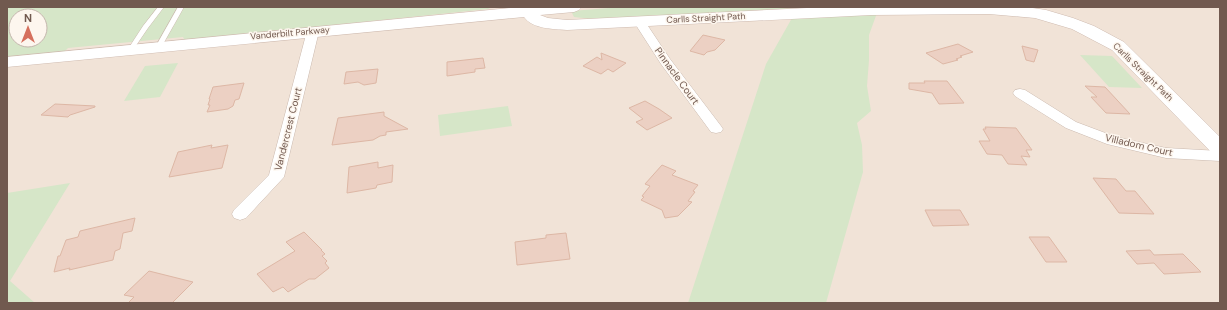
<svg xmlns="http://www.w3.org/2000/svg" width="1227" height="310" font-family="'DM Sans',sans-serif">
<rect width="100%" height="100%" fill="#faf2e8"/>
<g fill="#f1e3d7" fill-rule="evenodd">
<path d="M7,7H820L710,303H7ZM16,16H40V40H16Z"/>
<path d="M877,7H1220V303H795L835,77Z"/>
</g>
<g fill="#d6e6c8" fill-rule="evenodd">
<path d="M7,7H492L488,9L198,39H184L183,37L68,48L64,52L7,57ZM16,16H40V40H16Z"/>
<path d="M622,7H821L592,19L574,17L571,11Z"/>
<path d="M877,13L869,35V60L867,86L871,111L857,123L862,145L863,172L826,303H688L766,64L792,18Z"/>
<path d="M1080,55L1112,56L1142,88L1109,87Z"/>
<path d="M178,63L160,97L124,101L145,66Z"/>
<path d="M508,106L512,126L440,136L438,115Z"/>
<path d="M70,183L10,281L35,303H7V193Z"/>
</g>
<g fill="#ecd0c3" stroke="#ddb7a5">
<path d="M703,35L725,40L715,50L707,52L704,55L690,51Z"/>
<path d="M958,44L973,52L960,56L962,57L956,59L958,60L943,64L926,53Z"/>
<path d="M1022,46L1038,50L1034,62L1026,60Z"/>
<path d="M601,53L626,63L613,72L608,69L601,74L583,66L597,57L602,60Z"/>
<path d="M483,58L485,68L475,69V72L447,76V62Z"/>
<path d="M378,69L376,83L364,85L358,82L344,84L346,72Z"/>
<path d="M924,81H947L964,103L939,104L932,93L909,89V83H925Z"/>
<path d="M244,83L239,99L235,100L233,106L228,109L207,112L210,105H208L210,99H209L213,87Z"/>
<path d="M1085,86L1105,87L1130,114L1106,113L1091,97H1097Z"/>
<path d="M645,101L659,109L672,118L647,130L636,122L643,119L629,108Z"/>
<path d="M55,104L95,106V107L70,115L68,117L41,115Z"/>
<path d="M384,112V116L408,129L386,132V135L380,136L373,140L332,145L338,118Z"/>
<path d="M985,127L1016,128L1032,150H1026L1030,157L1021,156L1027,165L1008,164L1002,155L987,154L979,141H990L983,129H986Z"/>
<path d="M212,145L211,148L228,145L222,168L169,177L178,152Z"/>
<path d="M378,162V168L393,165L392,182L377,185L376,188L347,193L349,167Z"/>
<path d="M662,165L676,171L672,175L698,185L693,191L695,192L688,201L692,202L678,216L665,218L662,210L641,200L644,197L642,196L650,186L645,184Z"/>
<path d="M1093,178L1116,179L1126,191H1135L1154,214L1119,213Z"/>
<path d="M925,210H960L969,225L933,226Z"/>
<path d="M135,218L132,231L123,233L120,249L115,251L113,260L69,270L70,268L54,272L58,256H60L66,240L78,237L80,231Z"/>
<path d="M304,232L322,250H321L325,254L322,256L327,261L325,263L329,268L315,279H309L288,292L283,287L273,292L257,274L295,251L286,242Z"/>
<path d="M566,233L570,259L517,265L515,242L546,238V235Z"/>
<path d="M1029,237H1049L1067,262H1046Z"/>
<path d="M1150,250L1154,255L1183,254L1201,272L1164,274L1154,263L1137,264L1126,251Z"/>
<path d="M149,271L193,282L172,303H128L134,297L124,295Z"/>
</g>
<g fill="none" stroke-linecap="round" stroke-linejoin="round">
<g stroke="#cbbaaf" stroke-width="1">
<g id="lane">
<path d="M158,7H164L148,28L133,50H129L128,49L143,26Z"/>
<path d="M178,7H184L162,46L159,48L157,47L156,46Z"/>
</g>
</g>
<g stroke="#cbbaaf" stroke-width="1">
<g id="street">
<path d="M640,19L644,20L670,59L721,126L723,129L721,132L716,133L711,132L661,64L634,22L636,20Z"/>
<path d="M313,28L317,29L319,31L284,177L246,218L240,220L234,218L232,214L234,210L269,175L307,31L309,29Z"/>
<path d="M1020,89L1025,90L1076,122L1116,137L1166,148L1220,151V161L1166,158L1107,144L1066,128L1015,96L1013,93L1015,90Z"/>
</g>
</g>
<g stroke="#cfbbb0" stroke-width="1">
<path id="secondary" d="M521,7H582L579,10L574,12L540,15L548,18L567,20L827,7H1026L1046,10L1073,18L1094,26L1124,42L1220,137V155L1213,154L1112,50L1072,29L1035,18L989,14L871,15L567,30C554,29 532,29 524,17L7,67V57Z"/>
</g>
<use href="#lane" fill="#fff" fill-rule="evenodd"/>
<use href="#street" fill="#fff" fill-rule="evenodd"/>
<use href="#secondary" fill="#fff" fill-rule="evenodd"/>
</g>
<g text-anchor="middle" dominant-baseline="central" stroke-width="3" stroke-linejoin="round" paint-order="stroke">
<g font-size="9" fill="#71594f" stroke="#fdf6ee">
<text transform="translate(706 18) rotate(-3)">Carlls Straight Path</text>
<text transform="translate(290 33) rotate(-5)">Vanderbilt Parkway</text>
<text transform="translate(1143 72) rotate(44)">Carlls Straight Path</text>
</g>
<g font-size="10" fill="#71594f" stroke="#fdf6ee">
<text transform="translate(677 76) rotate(54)">Pinnacle Court</text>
<text transform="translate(288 129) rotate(-76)">Vandercrest Court</text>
<text transform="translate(1139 145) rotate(13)">Villadom Court</text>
</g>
</g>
<rect width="1227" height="310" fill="none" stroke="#71594f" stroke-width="16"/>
<g transform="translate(28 28)"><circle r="19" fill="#fdf6ee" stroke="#c5b7ae"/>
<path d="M0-3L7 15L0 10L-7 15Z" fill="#d56f5c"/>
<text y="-6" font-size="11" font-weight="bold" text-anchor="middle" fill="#71594f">N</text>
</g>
</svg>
